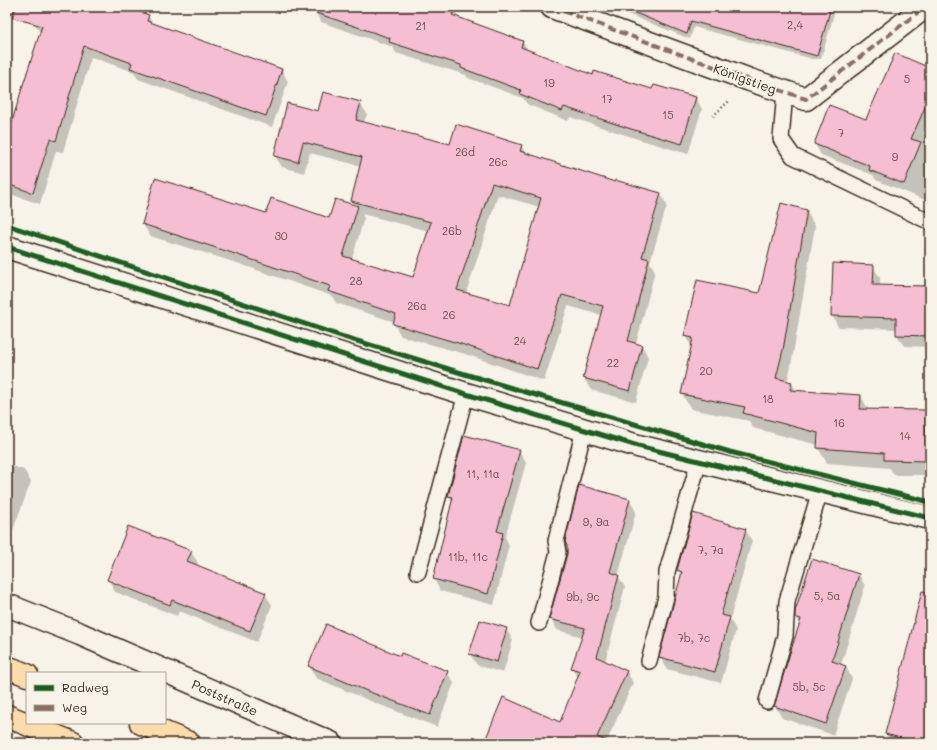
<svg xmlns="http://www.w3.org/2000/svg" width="937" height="750" font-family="Mali,sans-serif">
<rect width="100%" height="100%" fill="#f7f3e8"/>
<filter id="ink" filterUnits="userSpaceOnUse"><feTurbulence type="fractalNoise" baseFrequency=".025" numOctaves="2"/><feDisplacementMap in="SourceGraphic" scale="8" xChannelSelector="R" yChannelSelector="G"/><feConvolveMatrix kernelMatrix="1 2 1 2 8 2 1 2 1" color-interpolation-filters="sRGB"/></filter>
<g filter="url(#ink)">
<g fill="#0003" fill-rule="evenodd">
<path d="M40,7H123L148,16L153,24L282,70L288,82L272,127L138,79L134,72L91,57L63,152L56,151L40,204L7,193V128L11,129L41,34L35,24Z"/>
<path d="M317,7H448L454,9L459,18L523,42L528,50L594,76L653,90L696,98L702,109L688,154L638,139L570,117L568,121L527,104L523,98L468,78L466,75L396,53L393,47L321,22L315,12Z"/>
<path d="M622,7H836L821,59H812L694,27L690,39L625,13Z"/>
<path d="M930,69V119L923,134L930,137V202L876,180L873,175L821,155L815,144L830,106L867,121Z"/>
<path d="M360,103L367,114L364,123L450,146H521L527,155L615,183L660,193L667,205L650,262L655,271L636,344L642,346L648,357L636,402L591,390L584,378L601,315L568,306L544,381L465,354L401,336L394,324L395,322L336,303L332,296L237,263L150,236L143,224L266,214L330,219L354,206L352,201L361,166L310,153L304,173L282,167L275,156L318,113ZM498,195L540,207L511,306L466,293ZM362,214L429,231L414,278L352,259L364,218Z"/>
<path d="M806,211L815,226L791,366L787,382L792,383L797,392L861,396L869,411H926L930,419V475H894L890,468L827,463L818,448V445L753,428L749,421L691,409L682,394L692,347L685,336L760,294Z"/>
<path d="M873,266L880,278V286L930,287V347L904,346L897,335V329L838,327L832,315Z"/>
<path d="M519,451L526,463L505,537L509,545L494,605L440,591L434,579L453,503L449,496Z"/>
<path d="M7,464L24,470L31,482L9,540L7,539Z"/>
<path d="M630,500L636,512L618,576L625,587L605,662L627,672L633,683L606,743H488L561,723L578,678L572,668L583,637L557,630L551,618Z"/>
<path d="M745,529L752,541L730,619L736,630L721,683L667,669L660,657L682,577L678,570Z"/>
<path d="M191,552L198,563L197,566L265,594L272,605L257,642L179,611L177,616L115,592L109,580Z"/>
<path d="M859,575L865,586L841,665L846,667L852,679L833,735L782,718L775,706L801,625L796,617Z"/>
<path d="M930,611V743H892L886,734Z"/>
<path d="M506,629L513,640L503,673L477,665L470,654Z"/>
<path d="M401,657L447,672L454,683L437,727L375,703L316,678L309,666Z"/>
</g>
<g fill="#f6bed3" stroke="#3b2a1e" fill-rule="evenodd">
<path d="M7,7H126L149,15L147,21L282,69L266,116L130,68L132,63L84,46L56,141L50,139L33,193L7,184V138L23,85L42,26L7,16Z"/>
<path d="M311,7H455L452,15L523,41L521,47L593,75L594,71L652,89L654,85L696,97L682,144L631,129L564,107L562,111L520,94L521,90L461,68V65L389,42L390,38L310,11Z"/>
<path d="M624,7H831L817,56L691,21L687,34L623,8Z"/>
<path d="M895,53L930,68V96L911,139L921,142L904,184L869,170L870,166L814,144L829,105L866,119Z"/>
<path d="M323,92L361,102L356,120L450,144L456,124L522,145L520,151L615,182V180L661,193L642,257L649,259L628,341L642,345L630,391L583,378L603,306L562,295L537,369L458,343L393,324L396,314L328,291L330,286L229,252L142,224L155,178L266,213L271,198L329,218L335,199L358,206L343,256L413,277L431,222L351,201L362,157L303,142L298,162L274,156L287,103L318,111ZM492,183L541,198L510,305L457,290Z"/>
<path d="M781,203L807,210L783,350L776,378L792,382L790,390L861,395L860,409L926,410V461L884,460V453L817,448L818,433L743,413L745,407L681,394L693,338L684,336L697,280L759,293Z"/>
<path d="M833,263L874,265L873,285L930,286V336L896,335V318L831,316Z"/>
<path d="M464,435L520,450L497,531L503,533L488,594L433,579L453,497L448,496Z"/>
<path d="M579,485L630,499L610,572L619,575L597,657L627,671L597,737L611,743H484L503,697L560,722L580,671L571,668L585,628L549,619L567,554V545L566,544L565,541Z"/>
<path d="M693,513L746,529L721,615L730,617L715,672L659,657L682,572L677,570Z"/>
<path d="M128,526L192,551L187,561L266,593L250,631L172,600L170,605L107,580Z"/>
<path d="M812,559L859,574L832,661L846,666L826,724L774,706L790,653L801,619L795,617V611Z"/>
<path d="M922,591L930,592V743H920L885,734Z"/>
<path d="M480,620L507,628L497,662L469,654Z"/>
<path d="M326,624L400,656L401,653L448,671L430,715L367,691L308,666Z"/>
</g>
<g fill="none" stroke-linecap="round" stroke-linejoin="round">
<g stroke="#3b2a1e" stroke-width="18">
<g id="lane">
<path d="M785,92L781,139L793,156L930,222"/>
<path d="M418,572L466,394"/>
<path d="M539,623L558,552L556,541L584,430"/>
<path d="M649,661L666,597L667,572L699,461"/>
<path d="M767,701L785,636L787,601L820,491"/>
</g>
</g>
<g stroke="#3b2a1e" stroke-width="25">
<g id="street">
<path d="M552,7L750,80L806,99L925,7"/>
<path d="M7,605L80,634L331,743"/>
</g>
</g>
<g stroke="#3b2a1e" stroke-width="25">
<path id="secondary" d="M7,247L466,394L638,446L930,518"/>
</g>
<g stroke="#3b2a1e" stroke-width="25">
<g id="highway">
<path d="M7,667L27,675"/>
<path d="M7,716L73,743"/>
<path d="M141,723L189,743"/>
</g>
</g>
<path stroke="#3b2a1e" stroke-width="2.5" stroke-dasharray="1 3" stroke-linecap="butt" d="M713,116L729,101"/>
<use href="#lane" stroke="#f7f3e8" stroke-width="15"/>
<use href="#street" stroke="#f7f3e8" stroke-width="22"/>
<use href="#secondary" stroke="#f7f3e8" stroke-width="22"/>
<use href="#highway" stroke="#fddcac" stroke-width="22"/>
<g stroke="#8d6e63" stroke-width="4" stroke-dasharray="8 4" stroke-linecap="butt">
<path d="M552,7L750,80L806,99L925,7"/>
<path d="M7,27L15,7"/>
</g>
<g stroke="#f7f3e8" stroke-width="8">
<g id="cycleway">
<path d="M7,225L344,337L468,375L730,452L930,502"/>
<path d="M7,247L466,394L638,446L930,518"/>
</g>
</g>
<use href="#cycleway" stroke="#1b5e20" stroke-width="5"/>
</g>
</g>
<g text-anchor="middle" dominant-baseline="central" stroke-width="3.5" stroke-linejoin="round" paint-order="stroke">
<g font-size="11" fill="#6a4f4b">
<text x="795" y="24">2,4</text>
<text x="421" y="25">21</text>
<text x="907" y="78">5</text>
<text x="549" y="82">19</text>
<text x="607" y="98">17</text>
<text x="668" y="114">15</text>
<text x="841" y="132">7</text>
<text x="465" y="151">26d</text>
<text x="895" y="156">9</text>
<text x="498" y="161">26c</text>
<text x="452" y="230">26b</text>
<text x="281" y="235">30</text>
<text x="356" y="280">28</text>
<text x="417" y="305">26a</text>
<text x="449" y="314">26</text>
<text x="520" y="340">24</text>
<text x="613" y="362">22</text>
<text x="706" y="370">20</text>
<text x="768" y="398">18</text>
<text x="839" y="422">16</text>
<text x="905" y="435">14</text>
<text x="483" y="473">11, 11a</text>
<text x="596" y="521">9, 9a</text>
<text x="711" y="549">7, 7a</text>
<text x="468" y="556">11b, 11c</text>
<text x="827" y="595">5, 5a</text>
<text x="583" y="596">9b, 9c</text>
<text x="694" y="637">7b, 7c</text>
<text x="809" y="686">5b, 5c</text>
</g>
<g font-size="13" fill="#3b2a1e" stroke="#f7f3e8">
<text transform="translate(745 78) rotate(20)">Königstieg</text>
<text transform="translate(225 697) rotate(24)">Poststraße</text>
</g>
</g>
<rect width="937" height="750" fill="none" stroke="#f7f3e8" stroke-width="24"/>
<rect x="12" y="12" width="913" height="726" fill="none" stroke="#3b2a1e" stroke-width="1.5" filter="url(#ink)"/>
<rect x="26" y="672" width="140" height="52" fill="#f7f3e8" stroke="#aca397"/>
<rect x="34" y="685" width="20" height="6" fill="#1b5e20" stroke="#aca397"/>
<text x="62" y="692" font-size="12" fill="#3b2a1e">Radweg</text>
<rect x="34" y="705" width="20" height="6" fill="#8d6e63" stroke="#aca397"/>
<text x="62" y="712" font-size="12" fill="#3b2a1e">Weg</text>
</svg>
